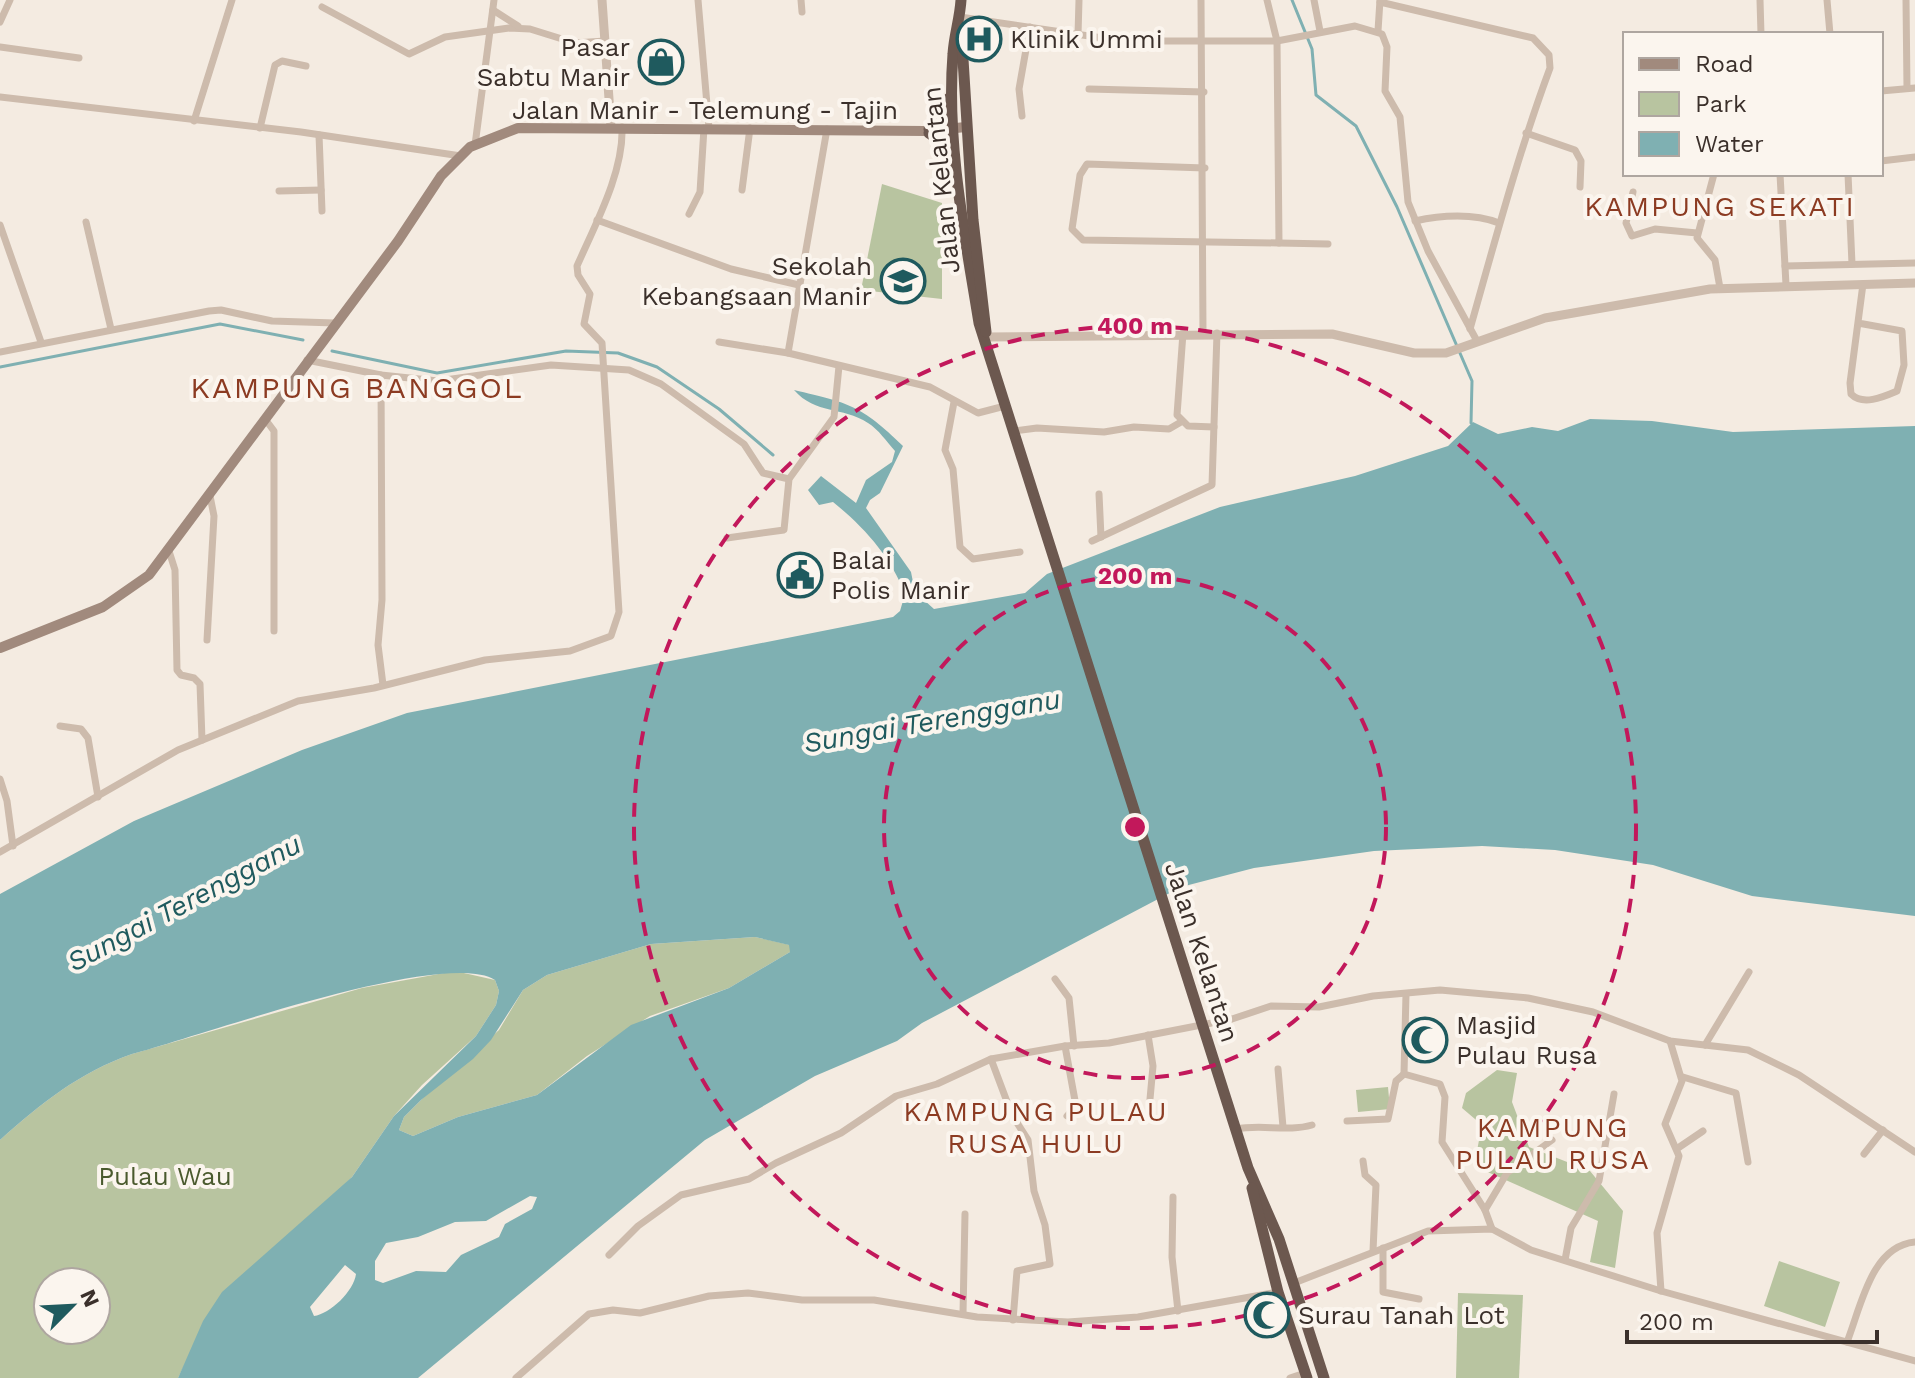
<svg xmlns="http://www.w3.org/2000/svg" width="1915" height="1378" font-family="'Work Sans',sans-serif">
<rect width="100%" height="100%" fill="#f4ebe1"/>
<g fill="#b8c4a0" fill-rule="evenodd">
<path d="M882,184L942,203V299L861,290Z"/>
<path d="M755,937L790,945V952L729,988L650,1016L587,1056L537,1095L458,1117L413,1136L399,1130L404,1117L421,1100L499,1030L523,990L547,975L651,944Z"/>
<path d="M455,971L495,980L499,991L496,1005L476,1036L422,1085L394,1116L352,1177L195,1343L178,1378H0V1140C40,1104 80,1072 132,1054L362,988ZM48,1282H96V1330H48Z"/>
<path d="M1497,1070L1517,1073L1512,1102L1529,1147L1590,1171L1623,1211L1615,1268L1590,1262L1598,1221L1474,1166L1482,1125L1462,1108L1466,1093Z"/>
<path d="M1388,1087L1390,1109L1358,1112L1356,1090Z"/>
<path d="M1779,1261L1840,1282L1825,1327L1764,1306Z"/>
<path d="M1458,1293L1523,1295L1519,1378H1456Z"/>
</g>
<path fill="#7fb0b2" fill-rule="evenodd" d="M794,390C849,403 861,405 903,446L880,493L870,500L866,508L911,572L915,592L934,609L1025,593L1047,574L1220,507L1355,476L1448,446L1473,422L1498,434L1532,427L1558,431L1590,419L1652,421L1733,432L1915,426V916L1752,896L1653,865L1555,850L1482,846L1374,851L1254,868L1181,887L922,1023L897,1041L815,1076L705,1140L418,1378H178L203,1321L222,1292L352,1177L394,1116L476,1036L496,1005L499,991L495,980C444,948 197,1037 132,1054C80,1072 40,1104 0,1140V894L134,821L302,750L407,713L893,617L900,611L905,594C891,557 864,527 833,502L819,505L808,490L821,476L856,503L866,480L892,462L895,451C887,442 878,429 868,423C842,406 816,415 794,390ZM755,937L789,945L790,952L729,988L631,1025L537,1095L458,1117L413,1136L399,1130L404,1117L421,1100L473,1059L491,1040L523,990L547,975L651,944ZM530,1196L537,1197L532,1209L505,1224L499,1237L461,1255L446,1272L416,1271L383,1283L375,1280V1261L386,1243L418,1237L455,1222L486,1221ZM345,1265L356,1274C354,1291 330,1314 314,1316L310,1307Z"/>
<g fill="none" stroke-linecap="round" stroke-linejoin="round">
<g stroke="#7fb0b2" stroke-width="3">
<path d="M1292,0L1312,49L1316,95L1356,126L1397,207L1472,381L1471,423"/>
<path d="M332,351L437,373L566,351L618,353L657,367L719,409L773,455"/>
<path d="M0,367L220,324L303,340"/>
</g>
<g stroke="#cdbbac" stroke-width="7">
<path d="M698,0L709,128"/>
<path d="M801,0L802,12"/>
<path d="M1201,0L1203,333"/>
<path d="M1267,0L1277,41L1355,26L1382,34L1387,47L1385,91L1400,117L1408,202L1428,251L1477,341"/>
<path d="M1314,0L1320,31"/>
<path d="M1760,0L1761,34"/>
<path d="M1827,0L1830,34"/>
<path d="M1906,0L1907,88"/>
<path d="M1380,2L1533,38L1549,55L1550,68C1518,154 1495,241 1470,329"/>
<path d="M322,7L409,54L445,37L509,28L530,29L575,43L605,41"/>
<path d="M493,10L518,26"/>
<path d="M960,17L1123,41H1277L1279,243L1083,240L1072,229L1080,175L1087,164L1205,168"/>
<path d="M0,22L10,0"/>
<path d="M1378,31L1380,0"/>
<path d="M1078,35L1079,0"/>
<path d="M0,47L79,58"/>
<path d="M1089,89L1204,92"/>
<path d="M1881,91L1915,88"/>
<path d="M0,97L301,132L461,156"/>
<path d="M1022,116L1019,89L1030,27"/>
<path d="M194,121L232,0"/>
<path d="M260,128L275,65L282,61L306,66"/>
<path d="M1526,133L1575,150L1581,161L1580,187"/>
<path d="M319,135L322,211"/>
<path d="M475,145L494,0"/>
<path d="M1881,161L1915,157"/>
<path d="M1714,174L1697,238L1715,260L1720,288"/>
<path d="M1780,174L1786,285"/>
<path d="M1848,174L1852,264"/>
<path d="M742,190L750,128"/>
<path d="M279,191L321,190"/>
<path d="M1633,192L1626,223L1632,236L1655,229L1697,233"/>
<path d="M689,214L700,192L704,128"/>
<path d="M597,220L731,269L799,285"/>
<path d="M1415,221C1441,215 1474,213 1499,223"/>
<path d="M86,222L111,329"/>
<path d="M0,225L41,342"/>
<path d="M1279,243L1328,244"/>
<path d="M1785,266L1915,263"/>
<path d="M1858,323L1902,331L1904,365L1897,391C1883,397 1863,406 1851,394L1850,383L1863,284"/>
<path d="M1183,333L1177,415L1188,426L1214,427"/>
<path d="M719,342L788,353L930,387L978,413L1005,406"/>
<path d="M0,352L209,311L221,310L272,321L335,323"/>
<path d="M788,353L827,129"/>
<path d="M307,360L381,375L438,381L551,365L629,370L661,384L744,444L763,473L789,479"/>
<path d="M381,375L382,600L378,645L383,685"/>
<path d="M954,402L945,450L953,469L960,547L973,559L1020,552"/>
<path d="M265,419L274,431V631"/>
<path d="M1014,431L1037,428L1104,432L1134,427L1169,429L1181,422"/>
<path d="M1099,494L1101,537"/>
<path d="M727,538L784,530L789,479L834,417L839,366"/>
<path d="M1092,541L1212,485L1217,333"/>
<path d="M169,551L175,570L177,670L181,675L194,678L200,684L202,740"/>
<path d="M207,640L214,516L210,496"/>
<path d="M60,726L81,729L88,738L98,797"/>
<path d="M0,779L7,801L13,846"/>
<path d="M0,852L178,750L298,701L374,688L485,660L570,651L611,636L619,612L602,343L584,324L590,294L578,275L577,266C595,225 624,172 622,127"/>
<path d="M1055,979L1069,998L1074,1046"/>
<path d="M1406,994L1404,1074L1440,1084L1445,1097L1442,1142L1485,1210L1492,1229"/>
<path d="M1148,1035L1153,1066L1150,1099"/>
<path d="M1705,1045L1749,972"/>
<path d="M1065,1046L1076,1106L1067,1116"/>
<path d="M991,1059L1012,1115L1028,1140L1034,1191L1045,1225L1050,1264L1017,1271L1013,1320"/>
<path d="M1278,1069L1283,1127"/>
<path d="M1683,1077L1736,1093L1748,1162"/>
<path d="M1347,1121L1388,1119L1396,1081L1404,1074"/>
<path d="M1236,1129C1261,1124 1288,1132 1312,1125"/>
<path d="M1678,1148L1703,1131"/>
<path d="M1864,1154L1883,1130"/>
<path d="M1363,1161L1365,1175L1376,1185L1373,1251"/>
<path d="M1173,1197L1172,1257L1178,1311"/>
<path d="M1485,1210L1507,1173L1552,1140"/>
<path d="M1383,1248V1292L1419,1299"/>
<path d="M609,1255L638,1226L681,1195L749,1179L776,1163L841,1133L896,1096L937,1084L991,1059L1065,1046L1109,1043L1232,1019L1271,1006L1319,1007L1373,996L1440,990L1528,998L1593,1012L1670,1041L1748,1050L1799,1075L1915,1152"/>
<path d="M1565,1260L1571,1228L1599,1181L1614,1094"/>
<path d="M1294,1283L1428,1231L1492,1229L1531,1250L1661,1291L1915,1361"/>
<path d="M1661,1291L1657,1233L1679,1156L1665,1124L1682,1081L1670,1041"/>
<path d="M963,1314L965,1214"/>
<path d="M1847,1342C1861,1307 1871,1246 1915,1242"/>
<path d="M516,1378L589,1314L613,1310L640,1313L709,1296L748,1293L802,1300H874L977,1317L1068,1322L1138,1317L1278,1292"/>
<path d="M1290,1378L1305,1373"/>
</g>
<g stroke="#cdbbac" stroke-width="9">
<path d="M602,0L611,127"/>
<path d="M986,337L1332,334L1414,353H1446L1545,318L1710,289L1915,283"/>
</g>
<path stroke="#a18a7d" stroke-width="10" d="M0,648L103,607L149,575L398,241L441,176L470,147L518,128L925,131L966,127"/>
<g stroke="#6c584f" stroke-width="11">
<path d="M961,0C960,18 954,36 953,54C946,142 965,236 979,323L1248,1168L1279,1239L1324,1378"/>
<path d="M961,27L973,220L986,332"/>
<path d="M929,129L939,123L949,98"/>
<path d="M929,133L943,142L953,168"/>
<path d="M1252,1188L1278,1292L1307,1378"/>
</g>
</g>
<g fill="none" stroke="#c2185b" stroke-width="4" stroke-dasharray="14 10">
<circle cx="1135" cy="827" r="251"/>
<circle cx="1135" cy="827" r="501"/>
</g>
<defs>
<g id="hospital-ring" transform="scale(2.3)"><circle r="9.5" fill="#fbf5ee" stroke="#1f5a5e" stroke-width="1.5"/><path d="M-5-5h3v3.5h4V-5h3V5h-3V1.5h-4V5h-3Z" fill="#1f5a5e"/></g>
<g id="shop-ring" transform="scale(2.3)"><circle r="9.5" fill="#fbf5ee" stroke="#1f5a5e" stroke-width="1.5"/><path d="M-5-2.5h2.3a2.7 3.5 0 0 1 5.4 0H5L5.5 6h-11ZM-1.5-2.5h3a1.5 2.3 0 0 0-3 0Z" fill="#1f5a5e"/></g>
<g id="school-ring" transform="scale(2.3)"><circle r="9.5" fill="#fbf5ee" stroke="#1f5a5e" stroke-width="1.5"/><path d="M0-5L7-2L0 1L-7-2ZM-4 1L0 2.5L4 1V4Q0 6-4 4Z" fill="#1f5a5e"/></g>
<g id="civic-ring" transform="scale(2.3)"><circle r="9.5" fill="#fbf5ee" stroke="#1f5a5e" stroke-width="1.5"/><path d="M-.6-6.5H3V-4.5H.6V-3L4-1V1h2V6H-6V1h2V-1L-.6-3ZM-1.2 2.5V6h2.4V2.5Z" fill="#1f5a5e"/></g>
<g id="mosque-ring" transform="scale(2.3)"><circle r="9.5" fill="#fbf5ee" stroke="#1f5a5e" stroke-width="1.5"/><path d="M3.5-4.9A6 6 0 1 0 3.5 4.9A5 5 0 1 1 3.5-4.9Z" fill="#1f5a5e"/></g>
</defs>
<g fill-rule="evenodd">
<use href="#hospital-ring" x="979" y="39"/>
<use href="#shop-ring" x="661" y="62"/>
<use href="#school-ring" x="903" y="281"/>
<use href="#civic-ring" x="800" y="575"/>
<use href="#mosque-ring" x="1425" y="1040"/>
<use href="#mosque-ring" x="1267" y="1315"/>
</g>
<g text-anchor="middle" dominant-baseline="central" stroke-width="8" stroke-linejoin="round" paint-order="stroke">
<g font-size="26" fill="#3b302b" stroke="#fbf5ee" text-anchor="start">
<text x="1010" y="39">Klinik Ummi</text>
<text x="630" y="47" text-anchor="end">Pasar<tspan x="630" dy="30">Sabtu Manir</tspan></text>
<text x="872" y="266" text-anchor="end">Sekolah<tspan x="872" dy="30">Kebangsaan Manir</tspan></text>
<text x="831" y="560">Balai<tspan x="831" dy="30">Polis Manir</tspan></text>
<text x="1456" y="1025">Masjid<tspan x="1456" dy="30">Pulau Rusa</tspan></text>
<text x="1298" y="1315">Surau Tanah Lot</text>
</g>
<g font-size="26" fill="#3b302b" stroke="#fbf5ee">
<text x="705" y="110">Jalan Manir - Telemung - Tajin</text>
<text transform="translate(941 180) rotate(-96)">Jalan Kelantan</text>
<text transform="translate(1202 952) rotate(72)">Jalan Kelantan</text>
</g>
<g font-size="26" fill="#4a5a2e" stroke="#fbf5ee">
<text x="165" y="1176">Pulau Wau</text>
</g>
<g font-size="28" letter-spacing="2" fill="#8c3b22" stroke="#fbf5ee">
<text x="1720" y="206">KAMPUNG SEKATI</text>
<text x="1036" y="1111">KAMPUNG PULAU<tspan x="1036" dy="32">RUSA HULU</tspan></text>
<text x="1553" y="1127">KAMPUNG<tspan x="1553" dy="32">PULAU RUSA</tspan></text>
</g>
<g font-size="28" font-style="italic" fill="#1f5a5e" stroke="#fbf5ee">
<text transform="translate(932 721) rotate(-10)">Sungai Terengganu</text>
<text transform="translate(184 903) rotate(-28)">Sungai Terengganu</text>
</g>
<g font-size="30" letter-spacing="2" fill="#8c3b22" stroke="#fbf5ee">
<text x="357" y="387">KAMPUNG BANGGOL</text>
</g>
</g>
<circle cx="1135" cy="827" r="12" fill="#c2185b" stroke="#fbf5ee" stroke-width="4"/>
<g font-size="24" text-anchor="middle" font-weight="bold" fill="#c2185b" stroke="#fbf5ee" stroke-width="8" stroke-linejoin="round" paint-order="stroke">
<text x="1135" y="334">400 m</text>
<text x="1135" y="584">200 m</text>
</g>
<rect x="1623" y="32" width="260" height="144" fill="#fbf5ee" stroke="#aea6a0" stroke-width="2"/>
<rect x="1639" y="58" width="40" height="12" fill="#a18a7d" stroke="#aea6a0" stroke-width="2"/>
<text x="1695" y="72" font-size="24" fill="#3b302b">Road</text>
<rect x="1639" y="92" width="40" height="24" fill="#b8c4a0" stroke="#aea6a0" stroke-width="2"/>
<text x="1695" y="112" font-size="24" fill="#3b302b">Park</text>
<rect x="1639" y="132" width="40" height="24" fill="#7fb0b2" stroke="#aea6a0" stroke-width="2"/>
<text x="1695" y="152" font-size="24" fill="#3b302b">Water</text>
<g transform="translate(72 1306) rotate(66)"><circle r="38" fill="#fbf5ee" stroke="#aea6a0" stroke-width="2"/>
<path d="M0-6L14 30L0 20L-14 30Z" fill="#1f5a5e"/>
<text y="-12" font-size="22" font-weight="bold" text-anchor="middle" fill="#3b302b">N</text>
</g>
<path d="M1627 1330v12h250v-12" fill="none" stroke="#3b302b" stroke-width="4"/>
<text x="1639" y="1330" font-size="24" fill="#3b302b" stroke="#fbf5ee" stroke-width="6" paint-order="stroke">200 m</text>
</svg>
